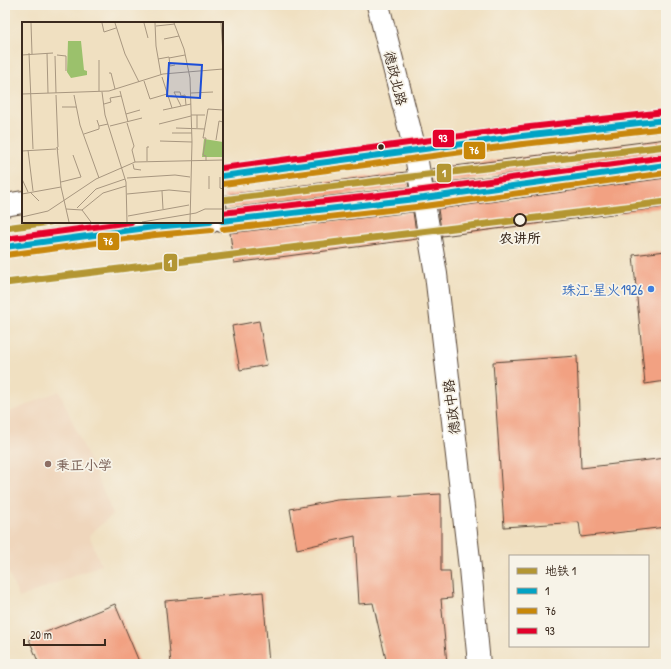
<svg xmlns="http://www.w3.org/2000/svg" width="671" height="669" font-family="'Patrick Hand','LXGW WenKai TC',sans-serif">
<rect width="100%" height="100%" fill="#f7f3e8"/>
<filter id="ink" filterUnits="userSpaceOnUse"><feTurbulence type="fractalNoise" baseFrequency=".025" numOctaves="2"/><feDisplacementMap in="SourceGraphic" scale="8" xChannelSelector="R" yChannelSelector="G"/><feConvolveMatrix kernelMatrix="1 2 1 2 8 2 1 2 1" color-interpolation-filters="sRGB"/></filter>
<filter id="wash" filterUnits="userSpaceOnUse"><feTurbulence type="fractalNoise" baseFrequency=".012" numOctaves="4" result="noise"/><feDisplacementMap in="SourceGraphic" scale="16" xChannelSelector="R" yChannelSelector="G"/><feGaussianBlur stdDeviation="0.9" result="paint"/><feColorMatrix in="noise" values="0 0 0 0 0 0 0 0 0 0 0 0 0 0 0 0 0 1.4 0 .05"/><feComposite in="paint" operator="in"/></filter>
<g filter="url(#wash)">
<rect width="100%" height="100%" fill="#f0e0c1"/>
<path fill="#efd6bc" d="M59,391L113,514L89,535L101,565L19,598L5,564V414Z"/>
<g id="blocks">
<g fill="#f2a182">
<path d="M666,139V153L433,184L431,169Z"/>
<path d="M406,172L409,187L227,208L225,195Z"/>
<path d="M666,178V207L442,236L438,209Z"/>
<path d="M413,212L417,239L234,263L230,233Z"/>
<path d="M666,251V381L645,384L633,255Z"/>
<path d="M259,321L267,365L240,370L232,326Z"/>
<path d="M577,356L581,468L666,458V527L581,537L579,522L504,527L493,362Z"/>
<path d="M441,494V571H450L452,598L441,599L447,664H387L373,603L359,604L355,536L297,549L290,509L337,500Z"/>
<path d="M263,592L269,664H171L165,601Z"/>
<path d="M115,604L140,664H39L29,639Z"/>
</g>
</g>
</g>
<g filter="url(#ink)">
<use href="#blocks" fill-opacity="0" stroke="#564536" stroke-width="1"/>
<g fill="none" stroke-linecap="round" stroke-linejoin="round">
<g stroke="#564536" stroke-width="24">
<path id="minor" d="M378,5L415,150L436,274L470,568L479,664"/>
</g>
<g stroke="#564536" stroke-width="24">
<g id="major">
<path d="M222,176L522,136L666,120"/>
<path d="M5,205L23,202"/>
<path d="M222,221L424,198L666,165"/>
<path d="M5,247L154,227L210,222"/>
</g>
</g>
<use href="#minor" stroke="#fff" stroke-width="22"/>
<use href="#major" stroke="#fff" stroke-width="22"/>
<g stroke="#f7f3e8" stroke-width="9">
<g id="bus-1">
<path d="M222,176L522,136L666,120"/>
<path d="M222,221L424,198L666,165"/>
<path d="M5,247L154,227L210,222"/>
</g>
</g>
<g stroke="#f7f3e8" stroke-width="9">
<g id="bus-2">
<path d="M223,184L523,144L666,128"/>
<path d="M223,229L425,206L666,173"/>
<path d="M6,255L155,235L211,230"/>
</g>
</g>
<g stroke="#f7f3e8" stroke-width="9">
<g id="bus-3">
<path d="M222,168L521,128L665,112"/>
<path d="M222,213L423,190L665,157"/>
<path d="M5,239L131,222"/>
</g>
</g>
<use href="#bus-1" stroke="#03a3c5" stroke-width="6"/>
<use href="#bus-2" stroke="#c88708" stroke-width="6"/>
<use href="#bus-3" stroke="#e4002b" stroke-width="6"/>
<g stroke="#f7f3e8" stroke-width="10">
<g id="metro-1">
<path d="M222,200L666,146"/>
<path d="M5,228L50,222"/>
<path d="M5,283L666,202"/>
</g>
</g>
<use href="#metro-1" stroke="#b39633" stroke-width="7"/>
</g>
</g>
<circle fill="#3b2a1e" stroke="#f7f3e8" stroke-width="1.5" cx="381" cy="147" r="3.5"/>
<circle fill="#f7f3e8" stroke="#3b2a1e" stroke-width="2" cx="520" cy="220" r="6"/>
<circle fill="#3f7fe0" stroke="#f7f3e8" stroke-width="1.5" cx="651" cy="289" r="4"/>
<circle fill="#8d6e63" stroke="#f7f3e8" stroke-width="1.5" cx="48" cy="464" r="4"/>
<g text-anchor="middle" dominant-baseline="central" stroke-width="3.5" stroke-linejoin="round" paint-order="stroke">
<g font-size="14" fill="#3b2a1e" stroke="#f7f3e8">
<text transform="translate(396 78) rotate(76)">德政北路</text>
<text transform="translate(451 407) rotate(-97)">德政中路</text>
</g>
<g font-size="14" font-weight="bold" fill="#3b2a1e" stroke="#f7f3e8">
<text x="520" y="237">农讲所</text>
</g>
<g font-size="14" fill="#366cbe" stroke="#f7f3e8" text-anchor="end">
<text x="643" y="289">珠江·星火1926</text>
</g>
<g font-size="14" fill="#785e54" stroke="#f7f3e8" text-anchor="start">
<text x="56" y="464">秉正小学</text>
</g>
</g>
<g transform="translate(22 22)">
<rect width="201" height="201" fill="#f0e0c1"/>
<path d="M46,19H59L62,48L65,49V53L49,56L45,50ZM182,117L201,120V135H180Z" fill="#9bc16c"/>
<path fill="none" stroke="#a89780" stroke-width="1" d="M9,1L10,32M80,1L82,10L94,6M93,1L103,32L117,60M122,1L126,16M133,1L134,24L139,53M152,1L162,27L168,56L170,120L168,200M199,1L201,32M134,4L153,2M142,17L157,14M7,31L11,127M25,31L26,71M0,33L31,31M35,33L44,34V49M33,34L34,71M147,36L163,33M136,37L147,35L148,44L153,43M87,51H89L93,67M140,55L150,86M122,59L128,77L145,72M77,69V38M98,69L106,100M80,70L83,93L104,160L105,200M169,71L191,70M0,72L87,69L141,52L201,47M34,73L36,125M52,73L58,103L77,156M82,82L89,80L88,76L99,74M159,84L152,70H158L159,74L163,73L164,83M40,85H54M141,88L169,82M104,92L118,88M169,93H183M75,98L77,104L86,102M105,101L112,124L110,128L113,140M137,102L169,94M88,104L120,96M154,106L183,107M175,106V93M150,111H170M62,112L77,107V104M194,118L197,99L201,100M138,119L170,120M6,128L11,169M36,128L35,125L39,165L47,200M0,129L34,127M125,139V125H127M184,139V134L181,133L184,116H181L186,87L201,88M111,142L112,147L119,148M187,154V167M198,155V166L201,167M105,156L153,153L168,155M0,157L6,170M39,160L59,155L51,133M140,169L141,187M8,170L17,179M0,172L39,165M105,172L147,168L168,170M55,186L74,167L103,157M44,187L60,188L69,200M60,188L81,171L104,164M106,194L167,183M0,195L26,189L74,157L113,140L201,138M120,200L174,191L183,187H201"/>
<path fill="#1d4ed8" fill-opacity="0.15" stroke="#1d4ed8" stroke-width="2" d="M147,41L180,43L178,76L145,74Z"/>
<rect width="201" height="201" fill="none" stroke="#3b2a1e" stroke-width="2"/>
</g>
<g stroke="#f7f3e8" stroke-width="1.5">
<rect x="432" y="129" width="23" height="19" rx="4" fill="#e4002b"/>
<rect x="463" y="141" width="23" height="19" rx="4" fill="#c88708"/>
<rect x="436" y="163" width="16" height="20" rx="4" fill="#b39633"/>
<rect x="97" y="232" width="23" height="19" rx="4" fill="#c88708"/>
<rect x="163" y="253" width="15" height="19" rx="4" fill="#b39633"/>
</g>
<g font-size="11" text-anchor="middle" font-weight="bold" fill="#fff">
<text x="443" y="142">93</text>
<text x="474" y="154">76</text>
<text x="444" y="177">1</text>
<text x="108" y="245">76</text>
<text x="170" y="267">1</text>
</g>
<rect width="671" height="669" fill="none" stroke="#f7f3e8" stroke-width="20"/>
<rect x="509" y="555" width="140" height="92" fill="#f7f3e8" stroke="#aca397"/>
<rect x="517" y="568" width="20" height="6" fill="#b39633" stroke="#aca397"/>
<text x="545" y="575" font-size="12" fill="#3b2a1e">地铁 1</text>
<rect x="517" y="588" width="20" height="6" fill="#03a3c5" stroke="#aca397"/>
<text x="545" y="595" font-size="12" fill="#3b2a1e">1</text>
<rect x="517" y="608" width="20" height="6" fill="#c88708" stroke="#aca397"/>
<text x="545" y="615" font-size="12" fill="#3b2a1e">76</text>
<rect x="517" y="628" width="20" height="6" fill="#e4002b" stroke="#aca397"/>
<text x="545" y="635" font-size="12" fill="#3b2a1e">93</text>
<path d="M24 639v6h81v-6" fill="none" stroke="#3b2a1e" stroke-width="2"/>
<text x="30" y="639" font-size="12" fill="#3b2a1e" stroke="#f7f3e8" stroke-width="3" paint-order="stroke">20 m</text>
</svg>
